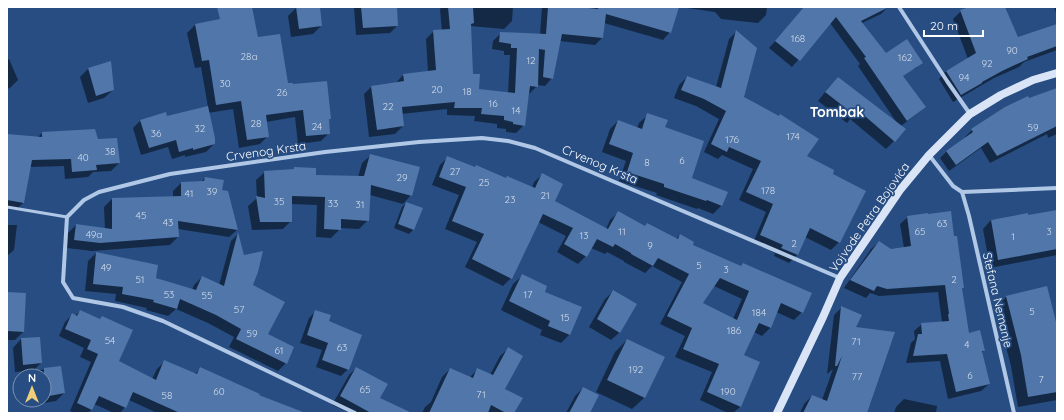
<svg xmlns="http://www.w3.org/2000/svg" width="1064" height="420" font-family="Quicksand,sans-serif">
<rect width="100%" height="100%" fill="#274d82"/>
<g fill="#0007" fill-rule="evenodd">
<path d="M297,7H319L321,26L313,34L291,37L288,16Z"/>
<path d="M354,7H396L397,26L390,33L356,35Z"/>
<path d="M442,7H513L512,21L504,29L470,26L472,75L478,90L508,93L510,55H504V51L492,49L493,41L501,33L540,35L542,7H678L670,32L663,40L604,23L603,37L595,45L560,41L552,78L545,86L537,85V86L529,94L524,125L516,133L506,132V129L497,128V124L474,121L475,116L447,115V109L401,114L403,126L395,134L369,137L364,94L371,87L396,83L403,75L428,72L426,39L434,31H442L440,9Z"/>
<path d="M680,7H767L766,15L758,23L721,19L715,12Z"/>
<path d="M812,7H888L881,14L862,23L885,55L921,63L915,69V67L898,78L900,79L915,69L903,77L925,107L918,113L901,126L894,141L886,149L850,119L847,123L818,101L829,87L838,79L897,123L858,66L860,64L830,23L792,67L769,48L793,21Z"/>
<path d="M972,7H1004L1018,38L1057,25V50L1024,62L1019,67L994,78L953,102L939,79L946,71L968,59L953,19L961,11Z"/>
<path d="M1054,7H1057V16Z"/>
<path d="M247,14L267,94L328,120L329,133L321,141L298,144L295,117L266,122L268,136L260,144L239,148L233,109L208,113L214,144L206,152L185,157V155L172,159L168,147L141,155L133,128L141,120L166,117L208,107L201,67L195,68L187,33L195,25Z"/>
<path d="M736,32L742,97L806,157L831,174L839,242L831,250L805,237L797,255L789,263L774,256L775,253L753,243L766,212L739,200L753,169L722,155L718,159L704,152L719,119L696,106L674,98L679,85L687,77L716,87L729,39Z"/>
<path d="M9,59L18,80L10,88L7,89V60Z"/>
<path d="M110,62L113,90L104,98L88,103L80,77L88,69Z"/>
<path d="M1057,89V134L1048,138L1047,134L990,163L981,148L949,171L940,158L947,151L966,138L965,137L972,130Z"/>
<path d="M648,115L664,128L690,179L726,193L721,206L713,214L698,208L697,209L656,195L657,193L619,181L626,161L602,152L610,129L618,121L637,128L639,123Z"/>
<path d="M42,133L97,140L119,163L111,171L93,172L88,177L65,179L64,166L30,167L23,203L16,210L7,209V135L37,138Z"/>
<path d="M371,155L411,195L403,204L370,195L368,220L359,229L340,228V229L331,238L316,237L317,205L291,204V221L283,229L252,230L248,206L257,198L256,180L265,172L314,176L358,177L362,163Z"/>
<path d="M448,157L474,168L476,166L506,179L532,188L534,182L542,175L554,201L606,229L610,220L618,213L644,227L676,239L680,235L691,246L802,312L794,320L776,312L770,328L762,336L754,332L742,355L758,362L740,407L733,413H728L700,400L712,372L675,357L685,336L660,324L682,282L652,266L645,273L624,262V261L607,252L605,254L591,248L586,256L578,264L557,252L566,236L538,222L511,278L503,286L465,267L477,242L445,229L459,195L432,185L440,165ZM714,286L742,299L733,319L702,304Z"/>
<path d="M205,178L221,190L237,230L229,237L178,229V237L170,245L92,251L67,248L68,233L76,225L105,229L104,207L112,199L173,197V191L181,183L201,182Z"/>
<path d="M406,203L422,209L413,230L409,234L394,228L402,207Z"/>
<path d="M1057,211V255L990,268L983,229L991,220L1027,217Z"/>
<path d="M908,217L954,238L963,287L961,290L968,334L984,350L982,353L989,384L981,391L948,399L940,361L906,363L911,343L915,339L914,331L922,324L942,322L938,292L879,296L870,293L866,298L844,288L871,249L879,242L890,250L904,248L900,224Z"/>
<path d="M7,225H17L14,250L7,256Z"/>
<path d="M238,234L252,286L266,335L286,363L278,371L229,347L234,337L208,323L176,309L168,316L146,310L147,308L115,301L116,294L85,291L88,261L96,253L154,279L192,290L194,285L202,277L219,285L231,241Z"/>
<path d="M522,276L543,292L580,307L569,335L561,343L540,335L542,330L501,310L513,284Z"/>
<path d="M614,291L620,332L611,340L589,327L605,299Z"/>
<path d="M7,293L23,332L15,340H7Z"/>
<path d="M1006,297L1057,331V400L1018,407L1011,366L996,308Z"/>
<path d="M841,308L854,328L866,413H800L804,404L812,396L822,400L833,369L827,374L834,315Z"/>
<path d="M80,311L118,362L152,379L157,369L165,361L195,374L201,368L224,413H157L129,400L125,407L120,413H114L94,404L91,410L88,413H75L70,411L91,362L80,357L84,348L59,336L65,322L72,315L75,316Z"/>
<path d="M316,311L327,322L348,369L341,376L316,367L322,350L300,343L309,318Z"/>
<path d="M21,339L41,363L33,371L15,372L13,348Z"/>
<path d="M627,340L663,357L644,398L632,409L596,392L615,352Z"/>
<path d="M508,349L504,389L513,413H422L425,407L431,402L442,377L450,369L469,378L478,369L490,375L500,356Z"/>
<path d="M60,367L64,393L56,401L31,405V400H44V376H31L36,371H33Z"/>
<path d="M356,368L379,399L397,413H350L332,405L349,375Z"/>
<path d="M583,388L588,413H566L575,396Z"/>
<path d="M904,399L937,406L936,413H894L896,407Z"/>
</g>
<g fill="#5076aa" fill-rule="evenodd">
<path d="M217,7H252L258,37L280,34L288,83H293V84L327,81L331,119H329L330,134L306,136L303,110L266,115L269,137L247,140L241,101L216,105L209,60L202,61L195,24L220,19Z"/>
<path d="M296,7H320L322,26L299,29Z"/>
<path d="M361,7H397L398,26L363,28Z"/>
<path d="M448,7H473L474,23L471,24L473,74H480L479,89L515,93L517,48H511V44L499,42L500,32L546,34L548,7H579L598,9V7H679L671,33L606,14L603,38L562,34L553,79L543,77L545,50L539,49L538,87L530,86L525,126L513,124V122L504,120V116L481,114L482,108H454L455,102L402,107L404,126L377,130L371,86L404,81L403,74L436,70L433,30L450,29Z"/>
<path d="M804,7H889L861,21L886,53L907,39L923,63L903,76L926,107L907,121L864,58L866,57L836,17L800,61L775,41Z"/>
<path d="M969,7H1005L1018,37L1057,24V46L1027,57L1028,59L1002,71L982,82V83L961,95L946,71L976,53L960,10Z"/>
<path d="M736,30L757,48L744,97L779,116L780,114L819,139L807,156L834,170L833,174L866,191L840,243L810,228L798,255L781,248L783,245L760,235L773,204L746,192L761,161L729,147L727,152L711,144L726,111L704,99L681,90L687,76L721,88Z"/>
<path d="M111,61L114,90L96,96L88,68Z"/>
<path d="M838,77L906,129L895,142L859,111L856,116L825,92Z"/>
<path d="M1057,88V126L997,156L988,142L956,165L946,151L973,132L971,129L1005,107L1028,96L1029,98Z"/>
<path d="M208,106L215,138V144L193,150V148L179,152L176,140L149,148L140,120L166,112L167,116Z"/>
<path d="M647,113L668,120L665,127L704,141L692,178L728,192L722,206L707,200L706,201L664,187V184L627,172L633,153L609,144L618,120L642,129Z"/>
<path d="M95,129L98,139L117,138L120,163L96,165L97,170L72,172L71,159L32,160L24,203L7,200V134L42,137V132Z"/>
<path d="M370,154L420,167L412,196L371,185L369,221L341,219V230L324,229L325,197L292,196V222H260L256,196L265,198L264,171L294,169V167L316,168V175L364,176Z"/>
<path d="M447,156L475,167L476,165L506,178L507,176L535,188L542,173L563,184L555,201L608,229L618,211L645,226L647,223L678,239L680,234L694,242L693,245L741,266L743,263L812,293L803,313L781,303L771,328L759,323L744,355L760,362L741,407L707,392L719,364L683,349L692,328L667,316L689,274L658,258L653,266L631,254V253L615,244L613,247L597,239L587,257L564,244L573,228L543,214L512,279L472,259L484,234L452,221L466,187L439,177ZM720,278L749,291L737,320L703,303Z"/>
<path d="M205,177L224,180L222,190L228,191L238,230L178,221L179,237L100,243L74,240L76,224L112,229V198L181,196V182L204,181Z"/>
<path d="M406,202L423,208L414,230L398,224Z"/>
<path d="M1057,210V249L998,260L991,220L1028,213V215Z"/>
<path d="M951,211L954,236H957L964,288H962L969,333L980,330L985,351H982L990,384L956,392L947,354L913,356L918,334H922L921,323L949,321L948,314H949L945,285L887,289L877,286L874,291L850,280L879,241L891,249L911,246L907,216L928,213V214Z"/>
<path d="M238,232L244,255L263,251L258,272L253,285L285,302L268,334L294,347L287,364L236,339L241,329L216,315L180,299L177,309L153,302L154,300L122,294L123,287L93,284L96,252L158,265L156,278L196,290L202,276L224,286Z"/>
<path d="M522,274L547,286L545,292L582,307L570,335L548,326L550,321L509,301Z"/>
<path d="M1047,286L1057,326V392L1028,397L1021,355L1006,296Z"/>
<path d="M613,290L637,304L620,333L597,319Z"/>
<path d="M7,292L26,293L24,332L7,331Z"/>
<path d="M841,306L862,315L856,327L895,332L867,413H803L812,395L827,401L842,356L837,366H835Z"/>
<path d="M80,310L100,319L102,316L133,330L119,361L156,380L164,360L197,374L200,367L260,394L259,395L303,412V413H180L133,392L126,408L99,396L92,410L77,403L98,354L87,349L91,340L65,329L72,313L77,316Z"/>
<path d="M315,310L331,315L329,321L362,335L349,370L322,360L328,343L307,335Z"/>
<path d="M40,337L42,363L23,365L21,338Z"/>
<path d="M627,339L665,357L645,398L607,380Z"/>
<path d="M508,347L523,356L505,389L523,398L514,413H506L491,405L488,413H429L450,368L473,378L477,368L493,375Z"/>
<path d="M61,366L65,393L44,397V368Z"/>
<path d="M356,367L388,384L380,398L412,413H371L340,396Z"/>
<path d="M583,387L599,395L590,413H569Z"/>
</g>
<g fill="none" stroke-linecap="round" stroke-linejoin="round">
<path stroke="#b0c7e6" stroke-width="3" d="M7,207L67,217"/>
<g stroke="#b0c7e6" stroke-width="4">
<path d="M899,7L947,81L970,114"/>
<path d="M929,155L953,186L962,192L969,216L1014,413"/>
<path d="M962,192L1057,188"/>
<path d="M355,413L163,321L123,307L73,298L63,282L67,217L84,200L99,192L170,174L325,152L419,142L482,138L508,141L535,148L840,278"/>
</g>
<path stroke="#d9e5f6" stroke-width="8" d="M777,413L823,317L840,278L900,190L929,155L970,114L1001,95L1033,80L1057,73"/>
</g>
<g text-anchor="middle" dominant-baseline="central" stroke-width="3.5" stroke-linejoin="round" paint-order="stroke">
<g font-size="10" fill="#d3ddea">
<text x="798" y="38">168</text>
<text x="1012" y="50">90</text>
<text x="249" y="56">28a</text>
<text x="905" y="57">162</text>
<text x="531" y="60">12</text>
<text x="987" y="63">92</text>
<text x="964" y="77">94</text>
<text x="225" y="83">30</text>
<text x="437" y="89">20</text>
<text x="467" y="91">18</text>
<text x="282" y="92">26</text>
<text x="493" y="103">16</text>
<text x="388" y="106">22</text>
<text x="516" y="110">14</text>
<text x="256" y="123">28</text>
<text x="317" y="126">24</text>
<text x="1033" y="127">59</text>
<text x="200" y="128">32</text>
<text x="156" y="133">36</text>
<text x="793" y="136">174</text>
<text x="732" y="139">176</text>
<text x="110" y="151">38</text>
<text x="83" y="157">40</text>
<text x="682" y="160">6</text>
<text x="647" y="162">8</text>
<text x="455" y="171">27</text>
<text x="402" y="177">29</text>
<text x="484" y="182">25</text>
<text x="768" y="190">178</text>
<text x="212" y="191">39</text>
<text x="189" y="193">41</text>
<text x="545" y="195">21</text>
<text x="510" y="199">23</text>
<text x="279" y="201">35</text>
<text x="333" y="203">33</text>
<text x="360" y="204">31</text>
<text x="141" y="215">45</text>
<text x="168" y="222">43</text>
<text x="942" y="223">63</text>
<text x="622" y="231">11</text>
<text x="920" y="231">65</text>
<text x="1049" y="231">3</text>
<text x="94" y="234">49a</text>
<text x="584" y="235">13</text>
<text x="1013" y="236">1</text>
<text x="794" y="243">2</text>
<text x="650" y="245">9</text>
<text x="699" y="265">5</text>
<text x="106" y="267">49</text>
<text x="726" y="269">3</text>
<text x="140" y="279">51</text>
<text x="954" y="279">2</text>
<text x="169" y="294">53</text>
<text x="528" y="294">17</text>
<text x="207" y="295">55</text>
<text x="239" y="309">57</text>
<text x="1032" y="311">5</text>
<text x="759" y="312">184</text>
<text x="565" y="317">15</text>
<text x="734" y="330">186</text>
<text x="252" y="333">59</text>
<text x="110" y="340">54</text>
<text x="856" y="341">71</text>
<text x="967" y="344">4</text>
<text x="342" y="347">63</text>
<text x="279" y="350">61</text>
<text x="636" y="369">192</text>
<text x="970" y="375">6</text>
<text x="857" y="376">77</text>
<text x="1041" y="379">7</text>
<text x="365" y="389">65</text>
<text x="219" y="391">60</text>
<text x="728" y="391">190</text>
<text x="481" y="394">71</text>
<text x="167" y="395">58</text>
</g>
<g font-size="12" fill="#fff" stroke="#274d82">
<text transform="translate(266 151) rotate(-8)">Crvenog Krsta</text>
<text transform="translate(600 164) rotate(23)">Crvenog Krsta</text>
<text transform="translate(869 217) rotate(-55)">Vojvode Petra Bojovića</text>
<text transform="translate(998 300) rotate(77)">Stefana Nemanje</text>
</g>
<g font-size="14" font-weight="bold" fill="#fff" stroke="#274d82">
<text x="837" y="112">Tombak</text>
</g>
</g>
<rect width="1064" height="420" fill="none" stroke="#ffffff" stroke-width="16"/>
<g transform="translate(32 388)"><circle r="19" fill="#274d82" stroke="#7d94b4"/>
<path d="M0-3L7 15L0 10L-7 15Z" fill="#eece76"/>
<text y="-6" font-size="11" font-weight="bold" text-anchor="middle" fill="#ffffff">N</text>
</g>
<path d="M924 30v6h59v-6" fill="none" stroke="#ffffff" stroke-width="2"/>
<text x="930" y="30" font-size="12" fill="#ffffff" stroke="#274d82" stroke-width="3" paint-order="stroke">20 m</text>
</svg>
